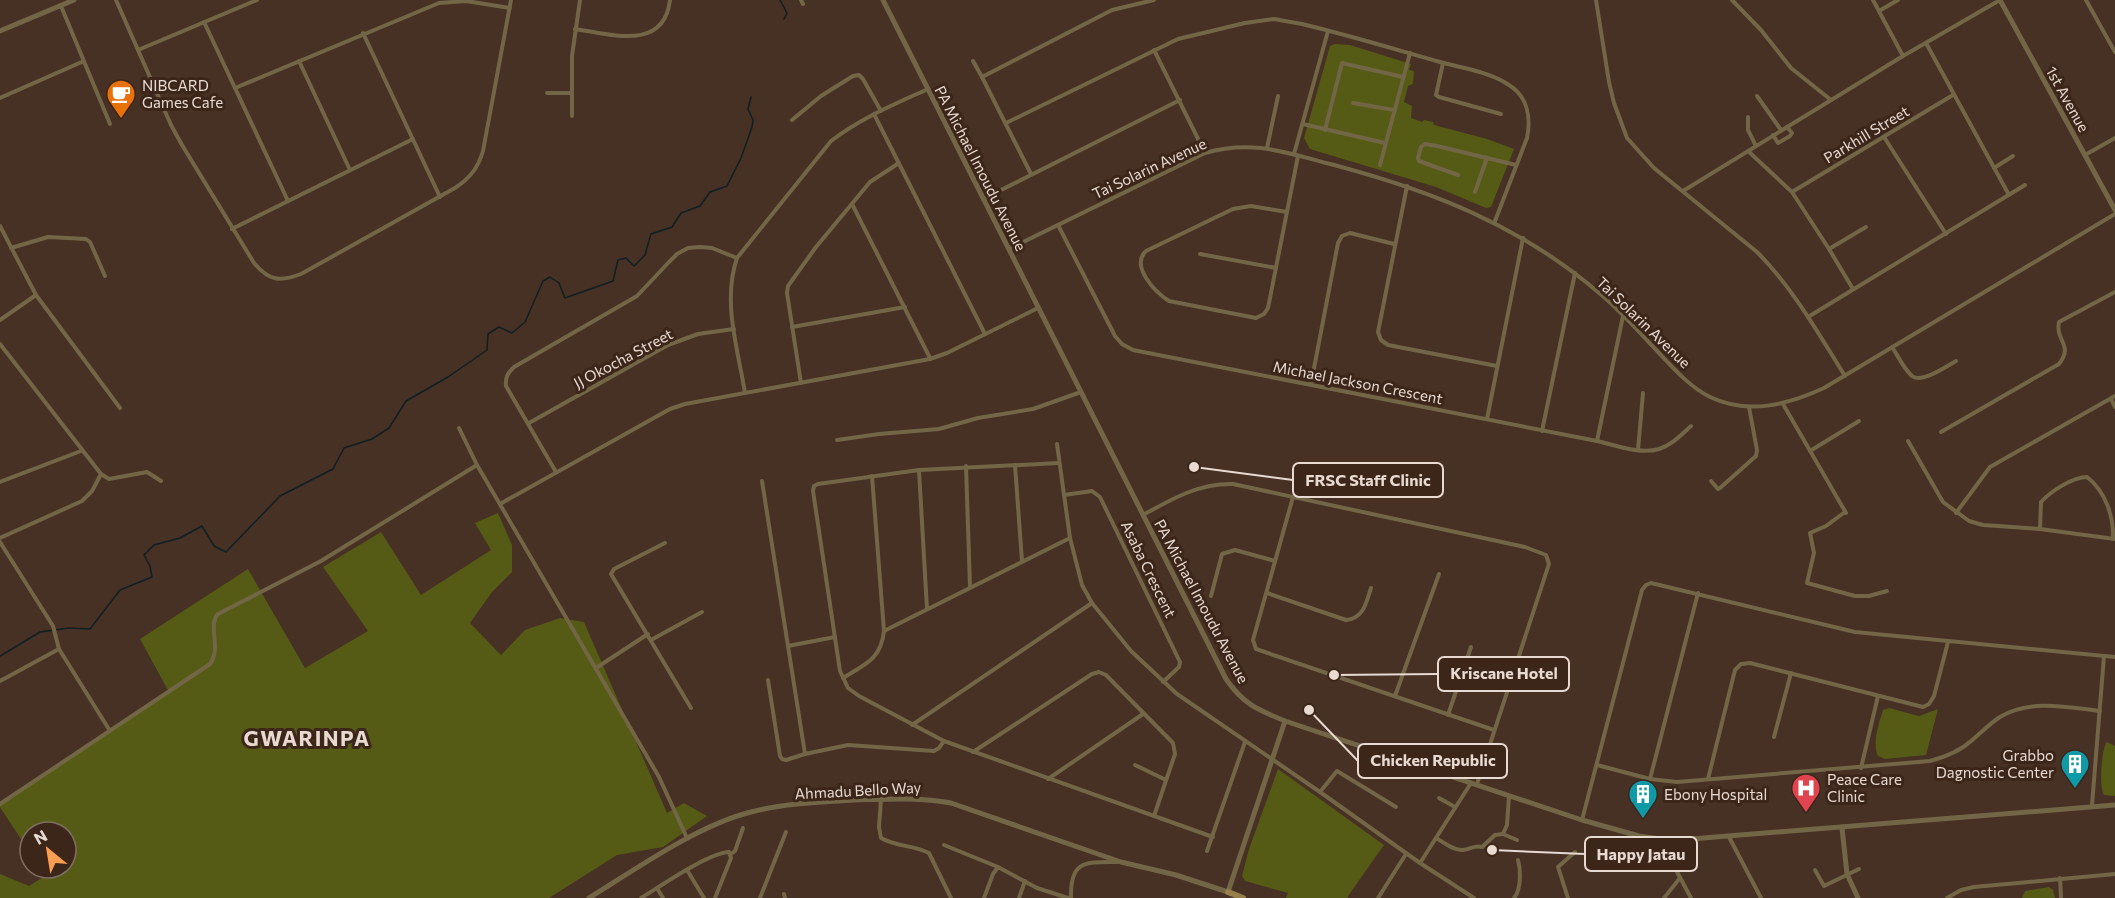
<svg xmlns="http://www.w3.org/2000/svg" width="2115" height="898" font-family="Commissioner,sans-serif">
<rect width="100%" height="100%" fill="#473024"/>
<g fill="#555b15">
<path d="M1335,44L1350,45L1411,64L1409,70L1414,71L1413,84L1408,86L1404,102L1412,106L1411,118L1422,122L1424,120L1433,122L1434,125L1487,139L1514,149L1491,207L1486,208L1436,187L1310,149L1304,138L1330,46Z"/>
<path d="M498,513L512,545V572L492,592L470,623L501,655L525,630L560,618L584,622L667,813L684,803L707,816L663,847L617,855L549,898H0V874L29,886L45,876L40,868H66V832H30V853L0,807V802L169,692L140,639L248,569L305,668L368,631L323,567L381,532L421,595L491,550L475,523Z"/>
<path d="M1889,708L1919,716L1938,709L1926,755L1885,759L1878,756C1872,743 1879,723 1883,710Z"/>
<path d="M2107,742L2115,746V796L2104,795C2099,788 2101,748 2107,742Z"/>
<path d="M1278,769L1384,845L1348,896V898H1283H1286L1288,893L1245,881L1242,876L1249,849Z"/>
<path d="M2049,887L2053,890L2055,898H2022L2025,891Z"/>
</g>
<g fill="none" stroke-linecap="round" stroke-linejoin="round">
<g stroke="#101f23" stroke-width="1.5">
<path d="M780,0L787,13L784,19"/>
<path d="M0,656L40,632L69,628L90,629L120,590L152,577L150,566L144,555L154,545L180,538L202,526L214,546L226,552L280,496L333,469L344,448L372,439L389,428L406,401L448,377L487,350L488,334L499,327L512,333L525,322L543,281L550,277L559,283L565,298L613,281L618,260L626,258L634,266L645,255L651,234L672,227L681,213L700,206L710,192L727,186L741,158L752,127L753,120L748,109L751,97"/>
</g>
<g stroke="#736646" stroke-width="4">
<path d="M116,0L171,125L182,145L254,263C269,281 280,282 301,274L455,188C470,178 478,168 483,151L511,0"/>
<path d="M801,0L803,4"/>
<path d="M1596,0L1609,82L1614,103L1627,138L1654,168L1757,252C1793,288 1818,333 1845,376"/>
<path d="M1732,0L1761,30L1791,68L1831,100"/>
<path d="M1873,0L1903,56"/>
<path d="M2086,0L2115,52"/>
<path d="M61,6L110,124"/>
<path d="M1879,11L1898,0"/>
<path d="M204,22L288,201"/>
<path d="M575,29C610,34 664,52 670,0"/>
<path d="M363,33L440,197"/>
<path d="M1926,43L2009,195"/>
<path d="M138,50L257,0"/>
<path d="M1154,50L1205,153"/>
<path d="M299,61L350,170"/>
<path d="M973,61L982,77"/>
<path d="M1443,63L1436,95L1439,97L1501,114"/>
<path d="M235,88L439,3L466,1L510,8"/>
<path d="M547,93H572"/>
<path d="M1757,96L1781,130"/>
<path d="M0,98L84,61"/>
<path d="M1353,103L1394,110"/>
<path d="M874,114L985,334"/>
<path d="M572,116V56L580,0"/>
<path d="M1748,117V130L1756,146"/>
<path d="M792,120L821,96L853,76L859,75L863,79L881,111"/>
<path d="M1006,123L1178,39L1245,23L1274,19L1302,24C1348,35 1394,49 1440,62C1462,68 1490,72 1509,85C1528,97 1531,118 1527,138L1495,221"/>
<path d="M1303,124L1385,143"/>
<path d="M1325,130L1342,63L1403,77"/>
<path d="M1773,135L1778,143L1790,136L1792,133L1787,127"/>
<path d="M1884,137L1946,234"/>
<path d="M1267,148L1278,96"/>
<path d="M1748,151L1792,192L1829,249L1853,289"/>
<path d="M1294,154L1328,31"/>
<path d="M2085,155L2115,138"/>
<path d="M1380,165L1410,53"/>
<path d="M1994,168L2013,156"/>
<path d="M1031,174L982,77L1112,10L1154,0"/>
<path d="M1458,175L1419,161L1418,158L1421,147L1425,144L1437,146L1516,165"/>
<path d="M1407,186L1378,332L1381,340L1388,345L1497,366"/>
<path d="M1683,191L1903,56L2000,0"/>
<path d="M1475,192L1487,158"/>
<path d="M1792,192L1953,95"/>
<path d="M983,199L1180,100"/>
<path d="M852,204L930,358"/>
<path d="M1287,212L1251,206L1233,209L1146,251C1130,266 1155,292 1169,301L1256,318L1264,314L1268,308L1298,156"/>
<path d="M1058,225L1115,336L1122,344L1133,350L1597,441L1623,316"/>
<path d="M0,226L36,295L120,408"/>
<path d="M232,229L413,139"/>
<path d="M11,248L48,237L86,239L90,242L105,276"/>
<path d="M1009,249L1205,153C1253,139 1287,153 1334,165C1432,191 1519,225 1598,292C1620,310 1639,332 1659,353C1674,369 1690,387 1710,397C1748,415 1787,405 1824,388L2115,214"/>
<path d="M1829,249L1866,227"/>
<path d="M1200,254L1276,268"/>
<path d="M1808,317L2025,185"/>
<path d="M0,320L36,295"/>
<path d="M792,327L905,307"/>
<path d="M0,344L101,474L109,479L147,472L161,481"/>
<path d="M1892,347C1898,356 1904,369 1912,376C1921,384 1947,366 1956,361"/>
<path d="M801,383L787,293L788,286L816,247L870,182L899,163"/>
<path d="M1311,384L1338,243L1342,236L1350,233L1394,244"/>
<path d="M745,393C738,349 722,302 737,258L831,141C861,118 895,104 928,89"/>
<path d="M2111,399L2115,407"/>
<path d="M1783,404L1846,513"/>
<path d="M1487,419L1523,238"/>
<path d="M529,423L668,345L698,334L734,329"/>
<path d="M459,428L477,465"/>
<path d="M1542,431L1575,273"/>
<path d="M1941,432L2059,364C2074,345 2055,341 2059,322L2115,292"/>
<path d="M837,440L879,434L939,429L978,418L1033,409L1081,392"/>
<path d="M1597,441C1615,445 1641,455 1659,449C1672,445 1681,435 1691,426"/>
<path d="M1908,441L1943,502L1969,521L1983,525L2040,529L2115,539"/>
<path d="M1057,444L1070,538L1082,585L1092,603L1131,651L1177,694L1320,792L1420,863L1474,898"/>
<path d="M1638,450L1643,393"/>
<path d="M1810,451L1859,421"/>
<path d="M1059,463L919,470L818,484L814,486L813,491L840,671L848,688L859,696L944,741L1213,837"/>
<path d="M1015,465L1022,561"/>
<path d="M966,466L970,587"/>
<path d="M919,470L927,609"/>
<path d="M556,472L506,386C505,377 508,373 514,367L637,296L669,262L677,254L688,248L700,247L712,248L737,258"/>
<path d="M872,476L884,631"/>
<path d="M762,481L805,754"/>
<path d="M1711,481L1718,489L1720,488L1756,456L1757,450L1749,407"/>
<path d="M0,482L81,451"/>
<path d="M1064,495L1092,491L1100,497L1180,662L1179,667L1163,682"/>
<path d="M1293,497L1253,640L1256,649L1494,730"/>
<path d="M500,504L670,409L685,404L930,359L947,353L1038,308"/>
<path d="M1845,512L1826,526L1810,533L1814,553L1807,583L1855,596H1869L1887,591"/>
<path d="M1956,513L1990,467L2115,396"/>
<path d="M1143,515C1172,499 1199,483 1233,484L1525,547L1546,555L1549,564L1477,784"/>
<path d="M2040,529L2041,502C2051,491 2073,477 2087,477C2105,491 2114,516 2113,539"/>
<path d="M0,538L82,501L92,491L101,474"/>
<path d="M0,542L53,626L59,649L0,681"/>
<path d="M665,543L614,569L611,574L691,708"/>
<path d="M1267,593L1346,620C1364,618 1366,603 1371,588"/>
<path d="M1211,596L1222,554L1235,550L1275,561"/>
<path d="M651,640L702,612"/>
<path d="M788,646L835,637"/>
<path d="M59,649L110,731"/>
<path d="M596,668L648,634"/>
<path d="M843,678C866,664 881,659 884,631L1070,538"/>
<path d="M768,680L780,756L782,759L786,760L805,754L848,745L934,751L939,748L944,741"/>
<path d="M1395,696L1439,574"/>
<path d="M1448,715L1471,647"/>
<path d="M912,725L1092,603"/>
<path d="M1774,737L1791,673"/>
<path d="M973,752L1092,674L1099,672L1106,675L1173,743L1175,754L1154,816"/>
<path d="M1135,765L1166,780"/>
<path d="M1597,765L1650,779L1677,782L1930,761C1945,757 1959,752 1971,741C1981,733 1989,724 2000,717C2031,699 2066,707 2100,711"/>
<path d="M1861,768L1878,696"/>
<path d="M1048,779L1143,714"/>
<path d="M1650,779L1698,593"/>
<path d="M1708,779L1735,670L1741,664L1750,663L1923,707L1929,704L1934,696L1948,642"/>
<path d="M1320,792L1337,771L1396,807"/>
<path d="M1509,796L1507,825L1503,834L1517,840"/>
<path d="M1439,798L1455,807"/>
<path d="M881,799L879,827L881,838C896,847 914,845 929,853L951,898"/>
<path d="M0,804L210,664C222,647 207,626 218,614L321,561L477,465L659,777L687,838"/>
<path d="M2092,805L2104,656"/>
<path d="M1582,820L1642,590L1646,585L1651,583L1855,632L2115,657"/>
<path d="M1729,837L1761,898"/>
<path d="M1436,838C1443,842 1454,851 1463,850C1471,849 1474,845 1482,847L1495,835L1503,834"/>
<path d="M1660,840L1691,898"/>
<path d="M944,845L998,867"/>
<path d="M1207,851L1245,742"/>
<path d="M731,854L735,851L743,828"/>
<path d="M1420,863L1471,783"/>
<path d="M687,870L704,898"/>
<path d="M1815,870L1824,886L1859,869"/>
<path d="M2060,878L2061,898"/>
<path d="M657,888L663,898"/>
<path d="M784,894L785,898"/>
<path d="M641,898C661,886 708,853 729,852L731,858L715,898"/>
<path d="M760,898L786,832"/>
<path d="M984,898L993,874L998,867L1037,888L1068,898"/>
<path d="M1019,898L1025,881"/>
<path d="M1071,898C1070,860 1085,862 1118,862"/>
<path d="M1378,898L1406,854"/>
<path d="M1514,898C1521,890 1521,871 1518,860"/>
<path d="M1568,898L1558,867L1575,852"/>
<path d="M1664,898L1680,878"/>
<path d="M1947,898L1961,890L1974,887L2115,874"/>
</g>
<g stroke="#736646" stroke-width="5">
<path d="M883,0L1226,679C1243,704 1258,710 1285,721L1582,820L1639,836L1660,839H1691L2115,805"/>
<path d="M2000,0L2115,210"/>
<path d="M0,31L74,0"/>
<path d="M1842,828L1847,874L1858,898"/>
<path d="M589,898C636,869 698,825 751,812C785,803 820,802 855,800C888,799 919,797 951,803L1121,862L1176,875L1228,892L1285,721"/>
</g>
<path stroke="#95804b" stroke-width="6" d="M1228,892L1243,898"/>
</g>
<defs>
<g id="cafe-pin" transform="scale(1.5)"><path d="M0 17L-7.5 6A9.5 9.5 0 1 1 7.5 6Z" fill="#e8710a" stroke="#3c261a"/><path d="M-5.5-4.5H6V0H3Q3 3.5 0 3.5H-2.5Q-5.5 3.5-5.5 0ZM3-3.2v2h1.7v-2ZM-6 4.5H4V6H-6Z" fill="#fff"/></g>
<g id="building-pin" transform="scale(1.5)"><path d="M0 17L-7.5 6A9.5 9.5 0 1 1 7.5 6Z" fill="#0f9aa8" stroke="#3c261a"/><path d="M-4-6H4V6H1V3H-1V6H-4ZM-2.5-4.3h1.7v1.8h-1.7ZM.8-4.3h1.7v1.8H.8ZM-2.5-1h1.7V.8h-1.7ZM.8-1h1.7V.8H.8Z" fill="#fff"/></g>
<g id="hospital-pin" transform="scale(1.5)"><path d="M0 17L-7.5 6A9.5 9.5 0 1 1 7.5 6Z" fill="#e0444e" stroke="#3c261a"/><path d="M-5-5h3v3.5h4V-5h3V5h-3V1.5h-4V5h-3Z" fill="#fff"/></g>
</defs>
<g fill-rule="evenodd">
<use href="#cafe-pin" x="121" y="94"/>
<use href="#building-pin" x="2075" y="764"/>
<use href="#hospital-pin" x="1806" y="788"/>
<use href="#building-pin" x="1643" y="794"/>
</g>
<g text-anchor="middle" dominant-baseline="central" stroke-width="6" stroke-linejoin="round" paint-order="stroke">
<g font-size="15" fill="#e8d9d1" stroke="#3c261a" text-anchor="start">
<text x="142" y="85">NIBCARD<tspan x="142" dy="17">Games Cafe</tspan></text>
<text x="2054" y="755" text-anchor="end">Grabbo<tspan x="2054" dy="17">Dagnostic Center</tspan></text>
<text x="1827" y="779">Peace Care<tspan x="1827" dy="17">Clinic</tspan></text>
<text x="1664" y="794">Ebony Hospital</text>
</g>
<g font-size="15" fill="#e8d9d1" stroke="#3c261a">
<text transform="translate(2068 99) rotate(61)">1st Avenue</text>
<text transform="translate(1866 134) rotate(-31)">Parkhill Street</text>
<text transform="translate(981 168) rotate(63)">PA Michael Imoudu Avenue</text>
<text transform="translate(1149 168) rotate(-25)">Tai Solarin Avenue</text>
<text transform="translate(1644 322) rotate(44)">Tai Solarin Avenue</text>
<text transform="translate(623 358) rotate(-28)">JJ Okocha Street</text>
<text transform="translate(1358 382) rotate(11)">Michael Jackson Crescent</text>
<text transform="translate(1149 569) rotate(64)">Asaba Crescent</text>
<text transform="translate(1202 601) rotate(62)">PA Michael Imoudu Avenue</text>
<text transform="translate(858 790) rotate(-3)">Ahmadu Bello Way</text>
</g>
<g font-size="21" font-weight="bold" letter-spacing="1.5" fill="#e8d9d1" stroke="#3c261a">
<text x="307" y="737">GWARINPA</text>
</g>
</g>
<path fill="none" stroke="#e8d9d1" stroke-width="2" d="M1194 467L1293 480M1334 675L1438 674M1309 710L1358 761M1492 850L1585 854"/>
<g fill="#e8d9d1" stroke="#3c261a" stroke-width="2">
<circle cx="1194" cy="467" r="6"/>
<circle cx="1334" cy="675" r="6"/>
<circle cx="1309" cy="710" r="6"/>
<circle cx="1492" cy="850" r="6"/>
</g>
<g fill="#3c261a" stroke="#e8d9d1" stroke-width="2">
<rect x="1293" y="463" width="150" height="34" rx="6"/>
<rect x="1438" y="657" width="131" height="34" rx="6"/>
<rect x="1358" y="744" width="149" height="34" rx="6"/>
<rect x="1585" y="837" width="112" height="34" rx="6"/>
</g>
<g font-size="16" text-anchor="middle" font-weight="bold" fill="#e8d9d1">
<text x="1368" y="486">FRSC Staff Clinic</text>
<text x="1504" y="679">Kriscane Hotel</text>
<text x="1433" y="766">Chicken Republic</text>
<text x="1641" y="860">Happy Jatau</text>
</g>
<g transform="translate(48 850) rotate(330)"><circle r="28" fill="#3c261a" stroke="#816e63" stroke-width="1.5"/>
<path d="M0-4.5L10 22L0 15L-10 22Z" fill="#fb9e51"/>
<text y="-9" font-size="16" font-weight="bold" text-anchor="middle" fill="#e8d9d1">N</text>
</g>
</svg>
